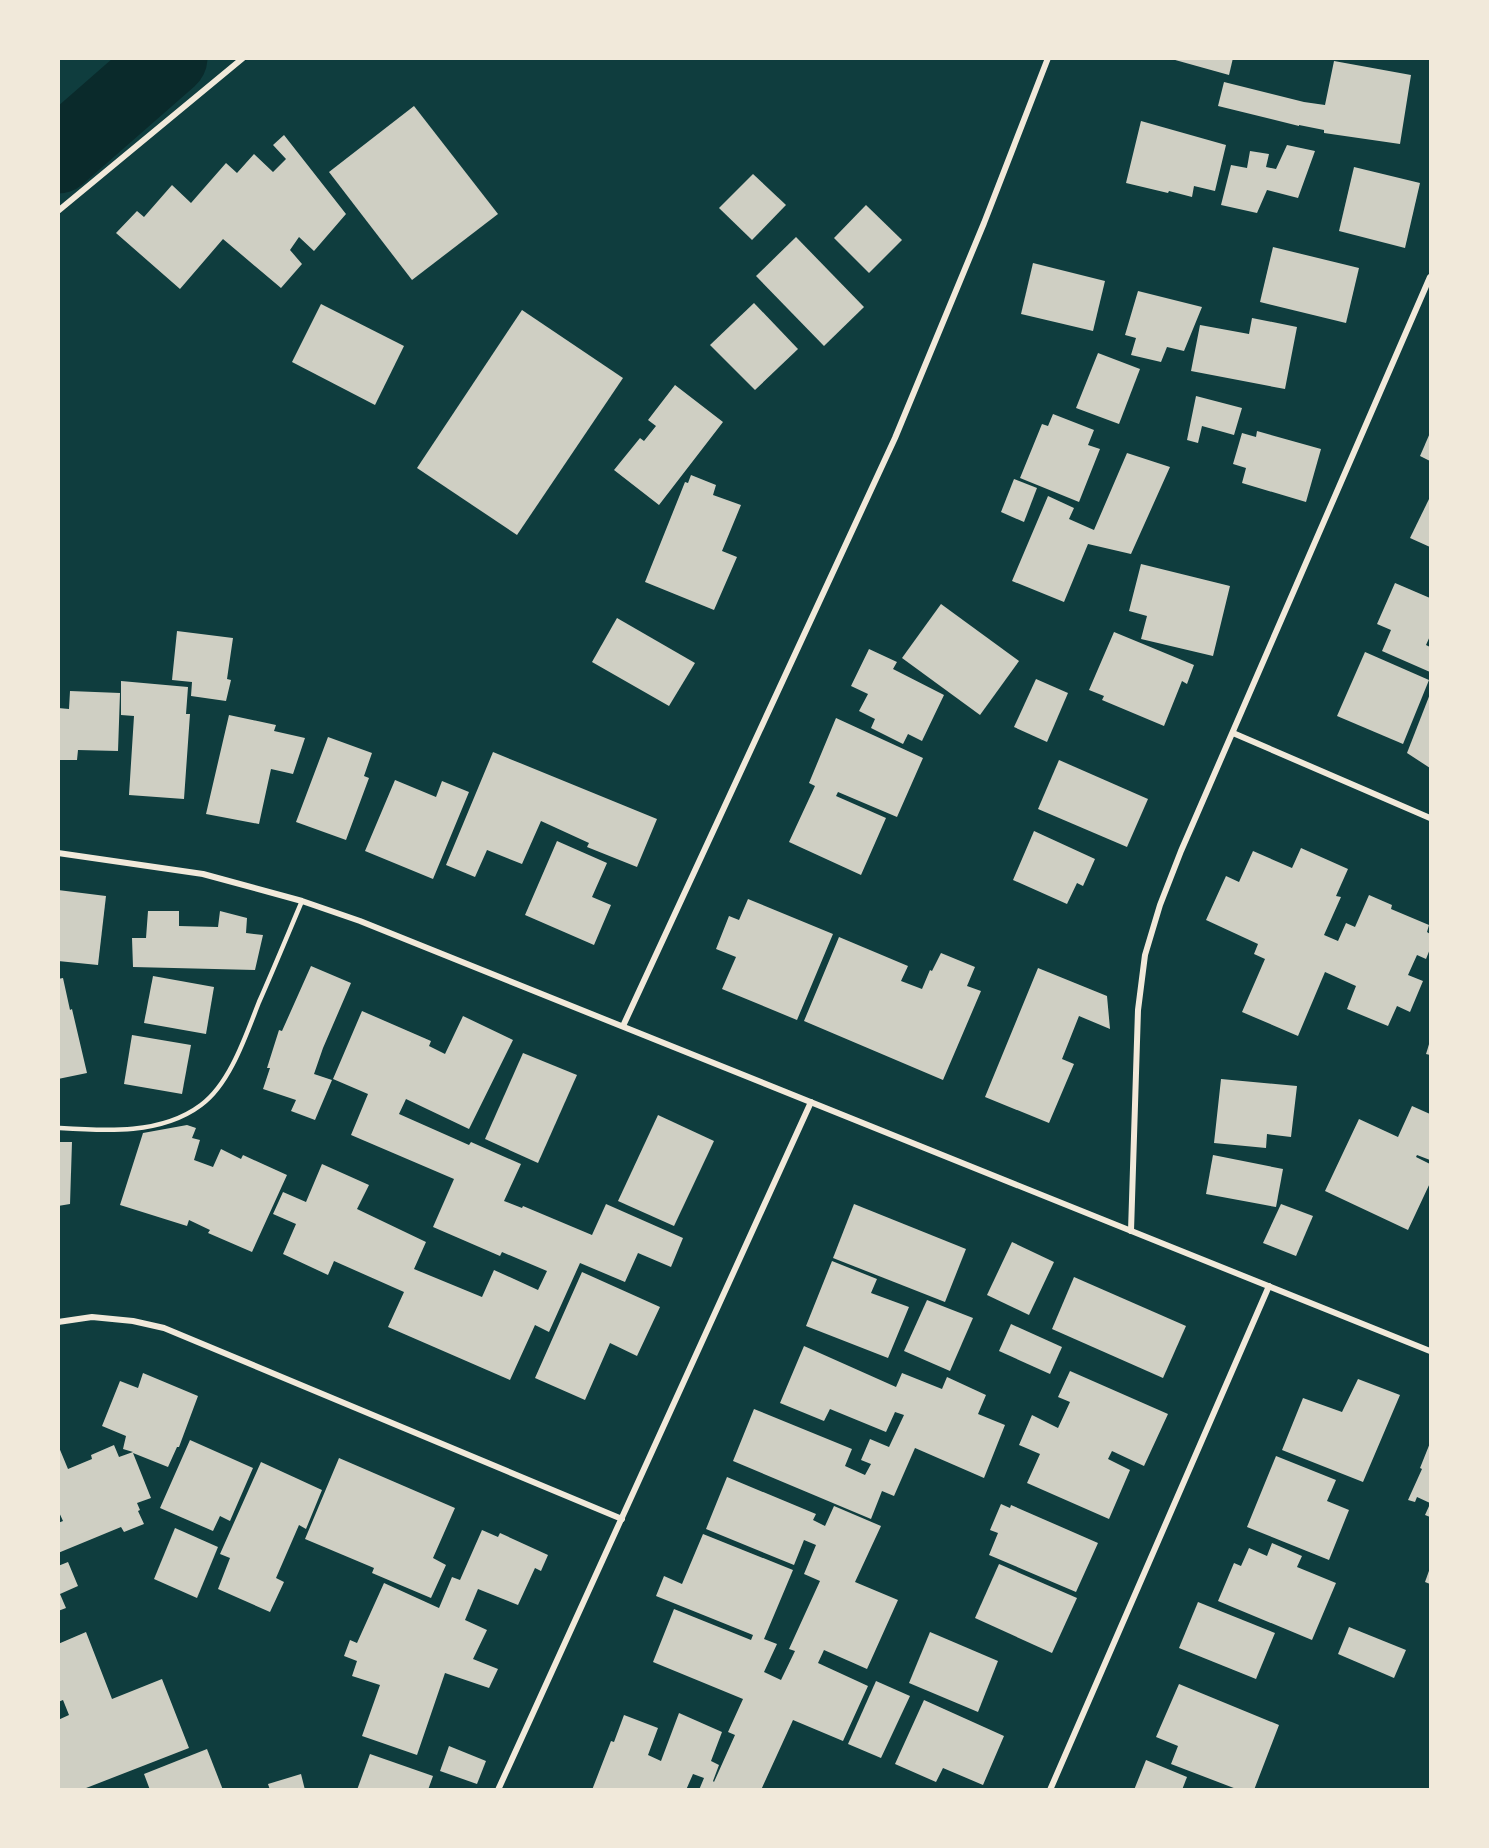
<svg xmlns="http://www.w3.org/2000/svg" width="1489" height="1848" font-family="'Source Sans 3',sans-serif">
<rect width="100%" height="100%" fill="#0f3d3e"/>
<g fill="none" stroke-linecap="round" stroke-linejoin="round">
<path stroke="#0a2a2b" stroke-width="75" d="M58,156L170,58"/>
</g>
<g fill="#cfcfc3">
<path d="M1168,58H1233L1229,75Z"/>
<path d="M1334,61L1411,75L1400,144L1324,133V130L1299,125V126L1218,106L1224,82L1304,102L1325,105Z"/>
<path d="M414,106L498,214L412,280L329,172Z"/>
<path d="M1141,121L1226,145L1215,191L1194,186L1192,197L1169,191L1168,193L1126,183Z"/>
<path d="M284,135L346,214L314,251L299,237L290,250L302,264L281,288L223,239L180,289L116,233L137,211L144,217L172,185L191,203L226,163L237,173L254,154L273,172L286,159L273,145Z"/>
<path d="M1287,145L1315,151L1298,198L1267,190L1257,213L1221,205L1231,165L1247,168L1250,151L1269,154L1266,167L1276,169Z"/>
<path d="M1354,167L1420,183L1405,248L1339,231Z"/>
<path d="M753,174L786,205L752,240L719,208Z"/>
<path d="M866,205L902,240L869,273L834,238Z"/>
<path d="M796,237L864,307L824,346L756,276Z"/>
<path d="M1273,247L1359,268L1346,323L1260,302Z"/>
<path d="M1033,263L1105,281L1093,331L1021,314Z"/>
<path d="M1138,291L1202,307L1184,351L1167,347L1161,362L1131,355L1136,338L1125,335Z"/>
<path d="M754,303L798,349L755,390L710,345Z"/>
<path d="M321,304L404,346L375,405L292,362Z"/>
<path d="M522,310L623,378L517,535L417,468Z"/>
<path d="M1252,318L1297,327L1285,389L1191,371L1200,325L1249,334Z"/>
<path d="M1098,353L1140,369L1119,424L1076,408Z"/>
<path d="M675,385L723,422L659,505L614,470L640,438L644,441L656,426L648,420Z"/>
<path d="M1196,396L1242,408L1234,435L1202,426L1198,443L1187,440Z"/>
<path d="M1053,414L1094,430L1088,445L1100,449L1079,502L1020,478L1042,424L1048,426Z"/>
<path d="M1257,431L1321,449L1306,502L1242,483L1246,468L1233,464L1242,433L1256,437Z"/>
<path d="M1430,433V461L1420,456Z"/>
<path d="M1127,453L1170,467L1131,554L1088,544L1064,602L1012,581L1048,496L1074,508L1069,519L1094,530Z"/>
<path d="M691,475L716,485L713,495L741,505L722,551L737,557L714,610L645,582L685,482L688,483Z"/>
<path d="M1014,479L1037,488L1024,522L1001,512Z"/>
<path d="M1430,497V547L1410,538Z"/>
<path d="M1141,564L1230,586L1213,656L1141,639L1147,616L1129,611Z"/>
<path d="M1395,583L1430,598V636L1426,645L1430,647V672L1382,651L1391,630L1377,624Z"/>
<path d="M941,604L1019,661L980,715L902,658Z"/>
<path d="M617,618L695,663L669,706L592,662Z"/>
<path d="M177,631L233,638L227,679L231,680L226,701L191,696L192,682L172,680Z"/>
<path d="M1114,632L1194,665L1187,684L1182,681L1164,726L1102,700L1104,696L1089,690Z"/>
<path d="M869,649L897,662L893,669L944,695L922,741L908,734L903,744L871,728L875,719L859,711L868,694L851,686Z"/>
<path d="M1365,652L1429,680L1403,744L1337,716Z"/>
<path d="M1036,679L1068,693L1047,742L1014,727Z"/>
<path d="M121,681L188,687L186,714H190L184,799L129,795L134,716L121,715Z"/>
<path d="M70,691L120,693L118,751L78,750L77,760H58V708L69,709Z"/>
<path d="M1430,694V768L1407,753Z"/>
<path d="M229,715L276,725L274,731L305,738L293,774L271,769L259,824L206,814Z"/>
<path d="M836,718L923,758L897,817L838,792L836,796L886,818L861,875L789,842L815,786L809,783Z"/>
<path d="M328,737L372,753L364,776L369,778L346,840L296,822Z"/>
<path d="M493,752L657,819L637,867L587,847L589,843L541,821L522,864L487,850L475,877L446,865Z"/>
<path d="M1059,760L1148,799L1127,847L1038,809Z"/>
<path d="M395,780L436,797L442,781L469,792L433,879L365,851Z"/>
<path d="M1034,831L1095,859L1083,886L1077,883L1067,904L1013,880Z"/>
<path d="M557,841L607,863L592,897L611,905L594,945L525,915Z"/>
<path d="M1301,848L1348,869L1336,896L1341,897L1324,935L1338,941L1346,923L1355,927L1369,895L1392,905L1391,909L1429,925L1427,932L1430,934V949L1426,959L1417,955L1408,975L1423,981L1410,1012L1397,1006L1388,1026L1347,1009L1356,986L1325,972L1298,1036L1242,1012L1265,959L1254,954L1258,944L1206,920L1226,876L1239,882L1253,851L1292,868Z"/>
<path d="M58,890L106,896L98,965L58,961Z"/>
<path d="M748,899L833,934L797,1020L722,989L736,957L716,949L729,916L739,920Z"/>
<path d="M148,911H179V926L218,927L220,911L247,918L246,933L263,935L255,970L133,967L132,938H146Z"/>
<path d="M839,937L908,966L901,981L922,989L930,970L932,971L941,953L975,967L967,986L981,991L943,1080L804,1021Z"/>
<path d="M311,966L351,983L323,1048L314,1074L332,1080L315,1120L291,1111L296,1100L263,1089L270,1068H267L279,1030L282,1031Z"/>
<path d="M1038,968L1107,996L1110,1029L1079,1016L1062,1059L1074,1064L1049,1123L985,1097Z"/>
<path d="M153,976L214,987L206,1034L144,1023Z"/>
<path d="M63,978L70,1010L72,1009L87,1073L58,1079V979Z"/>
<path d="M362,1011L431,1041L429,1046L445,1054L463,1016L513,1040L469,1129L406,1099L399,1114L469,1145L471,1142L521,1164L504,1201L522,1208L523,1206L592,1235L606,1204L683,1238L671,1267L638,1253L625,1282L580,1263L549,1332L535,1325L510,1380L388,1327L404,1292L334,1261L328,1275L283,1254L296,1224L273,1214L283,1192L306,1202L322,1164L369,1185L357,1209L426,1242L414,1269L482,1297L494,1270L538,1290L547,1271L502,1252L500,1256L433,1227L454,1179L351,1135L368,1094L333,1079Z"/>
<path d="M132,1035L191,1045L182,1094L124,1084Z"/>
<path d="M1430,1041V1055L1426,1054Z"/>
<path d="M523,1053L577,1075L538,1163L485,1139Z"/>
<path d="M1221,1079L1297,1086L1291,1137L1267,1134L1266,1148L1214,1143Z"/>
<path d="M1412,1106L1430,1114V1160L1417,1155L1416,1157L1430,1164V1183L1408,1230L1325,1191L1359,1119L1398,1137Z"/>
<path d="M658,1115L714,1141L674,1226L618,1201Z"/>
<path d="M187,1125L196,1128L192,1138L200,1140L194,1160L213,1167L221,1149L241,1159L243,1155L287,1175L252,1252L208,1233L210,1230L189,1220L187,1226L120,1205L143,1133Z"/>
<path d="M58,1142H72L70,1204L58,1206Z"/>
<path d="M1213,1155L1283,1169L1276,1207L1206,1194Z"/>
<path d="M854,1204L966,1249L945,1302L833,1258Z"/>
<path d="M1281,1204L1313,1216L1296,1256L1263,1243Z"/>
<path d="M1012,1242L1054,1262L1029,1315L987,1295Z"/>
<path d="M832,1261L877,1279L871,1293L909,1307L888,1358L806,1326Z"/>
<path d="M582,1272L660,1307L637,1356L610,1343L585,1400L535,1378Z"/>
<path d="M1074,1277L1186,1326L1163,1378L1052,1329Z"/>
<path d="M927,1300L973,1318L950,1371L904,1351Z"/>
<path d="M1011,1324L1062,1347L1050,1374L999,1351Z"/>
<path d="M804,1346L896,1387L902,1373L942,1389L947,1377L986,1395L978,1414L1005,1425L984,1478L915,1448L894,1496L882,1491L871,1519L733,1461L754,1409L852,1449L845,1466L865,1475L871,1464L861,1460L870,1439L889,1447L904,1415L895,1412L886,1432L830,1409L824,1421L780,1403Z"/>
<path d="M1070,1371L1168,1414L1144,1466L1112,1451L1108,1459L1130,1470L1109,1519L1027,1483L1040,1454L1019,1445L1032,1415L1058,1428L1070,1402L1058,1397Z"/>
<path d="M143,1373L198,1396L179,1447H177L168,1467L133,1453L151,1498L137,1503L140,1510L138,1511L144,1524L124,1532L121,1527L58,1553V1523L63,1521L58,1510V1445L68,1469L92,1459L91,1455L114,1445L119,1457L133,1452L123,1449L126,1436L102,1426L120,1381L138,1388Z"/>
<path d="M1358,1379L1400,1395L1363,1482L1282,1450L1303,1398L1342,1412Z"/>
<path d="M190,1440L253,1468L230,1521L220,1516L213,1531L160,1508Z"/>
<path d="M1430,1443V1503L1417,1497L1415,1502L1408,1500L1422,1469L1420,1468Z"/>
<path d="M1276,1456L1336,1480L1327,1501L1349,1510L1329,1560L1247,1527Z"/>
<path d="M339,1458L455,1508L433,1558L446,1565L431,1598L372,1573L374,1568L305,1539Z"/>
<path d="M261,1462L322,1490L306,1529L299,1525L276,1578L284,1582L270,1612L218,1589L230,1558L220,1554Z"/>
<path d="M727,1477L816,1514L813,1520L825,1526L834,1506L881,1526L855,1582L898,1600L867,1669L824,1650L818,1663L868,1686L843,1741L793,1720L761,1790H699L704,1778L693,1774L686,1790H592L611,1741L614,1742L624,1715L658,1728L648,1755L661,1761L679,1713L722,1732L711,1761L719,1765L713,1781L714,1782L735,1735L728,1732L743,1699L653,1662L674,1609L751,1640L753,1635L656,1596L664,1576L682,1584L703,1534L793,1570L764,1639L777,1644L764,1672L781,1680L795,1651L789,1649L820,1581L804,1574L816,1545L804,1540L794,1565L706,1529Z"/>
<path d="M1001,1504L1010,1508L1011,1505L1098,1543L1076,1592L989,1555L998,1533L990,1530Z"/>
<path d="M1430,1504V1517L1425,1515Z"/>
<path d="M175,1528L218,1547L197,1598L154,1579Z"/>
<path d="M482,1530L498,1537L500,1533L548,1555L541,1571L535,1568L518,1605L478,1589L465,1620L487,1630L473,1659L498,1669L489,1688L445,1673L417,1755L362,1736L380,1685L352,1676L357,1661L344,1656L350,1640L357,1643L384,1583L439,1608L452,1577L460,1580Z"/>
<path d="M1272,1543L1302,1556L1297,1567L1336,1583L1312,1640L1218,1601L1234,1563L1241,1566L1249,1548L1267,1556Z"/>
<path d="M68,1562L78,1586L60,1594L66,1608L58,1611V1566Z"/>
<path d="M999,1564L1077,1598L1052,1653L975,1618Z"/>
<path d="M1430,1568V1584L1425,1582Z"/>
<path d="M1198,1602L1275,1633L1256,1679L1179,1648Z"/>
<path d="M1349,1627L1406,1650L1394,1678L1338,1654Z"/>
<path d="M86,1632L112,1699L162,1679L189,1748L81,1790H58V1720L69,1715L63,1700L58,1702V1644Z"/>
<path d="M930,1632L998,1661L978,1712L909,1683Z"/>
<path d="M876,1681L910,1696L881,1758L848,1744Z"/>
<path d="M1179,1684L1279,1725L1254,1790H1239L1171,1764L1178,1746L1156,1737Z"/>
<path d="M924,1700L1004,1736L983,1785L943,1768L936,1782L895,1764Z"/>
<path d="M449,1746L486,1761L477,1784L440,1771Z"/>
<path d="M207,1749L223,1790H150L144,1774Z"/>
<path d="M370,1754L433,1776L428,1790H357Z"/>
<path d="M1146,1760L1187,1777L1182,1790H1134Z"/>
<path d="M301,1774L305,1790H270L268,1784Z"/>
</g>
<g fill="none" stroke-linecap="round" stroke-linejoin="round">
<path stroke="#f1e9da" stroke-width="4.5" d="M58,1128C105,1131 161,1135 201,1105C230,1084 246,1035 259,1002C274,968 288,934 302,901"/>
<g stroke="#f1e9da" stroke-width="6">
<path d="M58,211L243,58"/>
<path d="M1233,733L1430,818"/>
<path d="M58,853L203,874L302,901L360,921L1430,1351"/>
<path d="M623,1026L895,438L984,223L1048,58"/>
<path d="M1131,1231L1138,1010L1145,955L1160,905L1181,851L1430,277"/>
<path d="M58,1322L92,1317L133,1321L164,1328L622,1519"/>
<path d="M498,1790L811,1102"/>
<path d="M1050,1790L1269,1286"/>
</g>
</g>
<rect width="1489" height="1848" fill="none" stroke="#f1e9da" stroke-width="120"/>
</svg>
